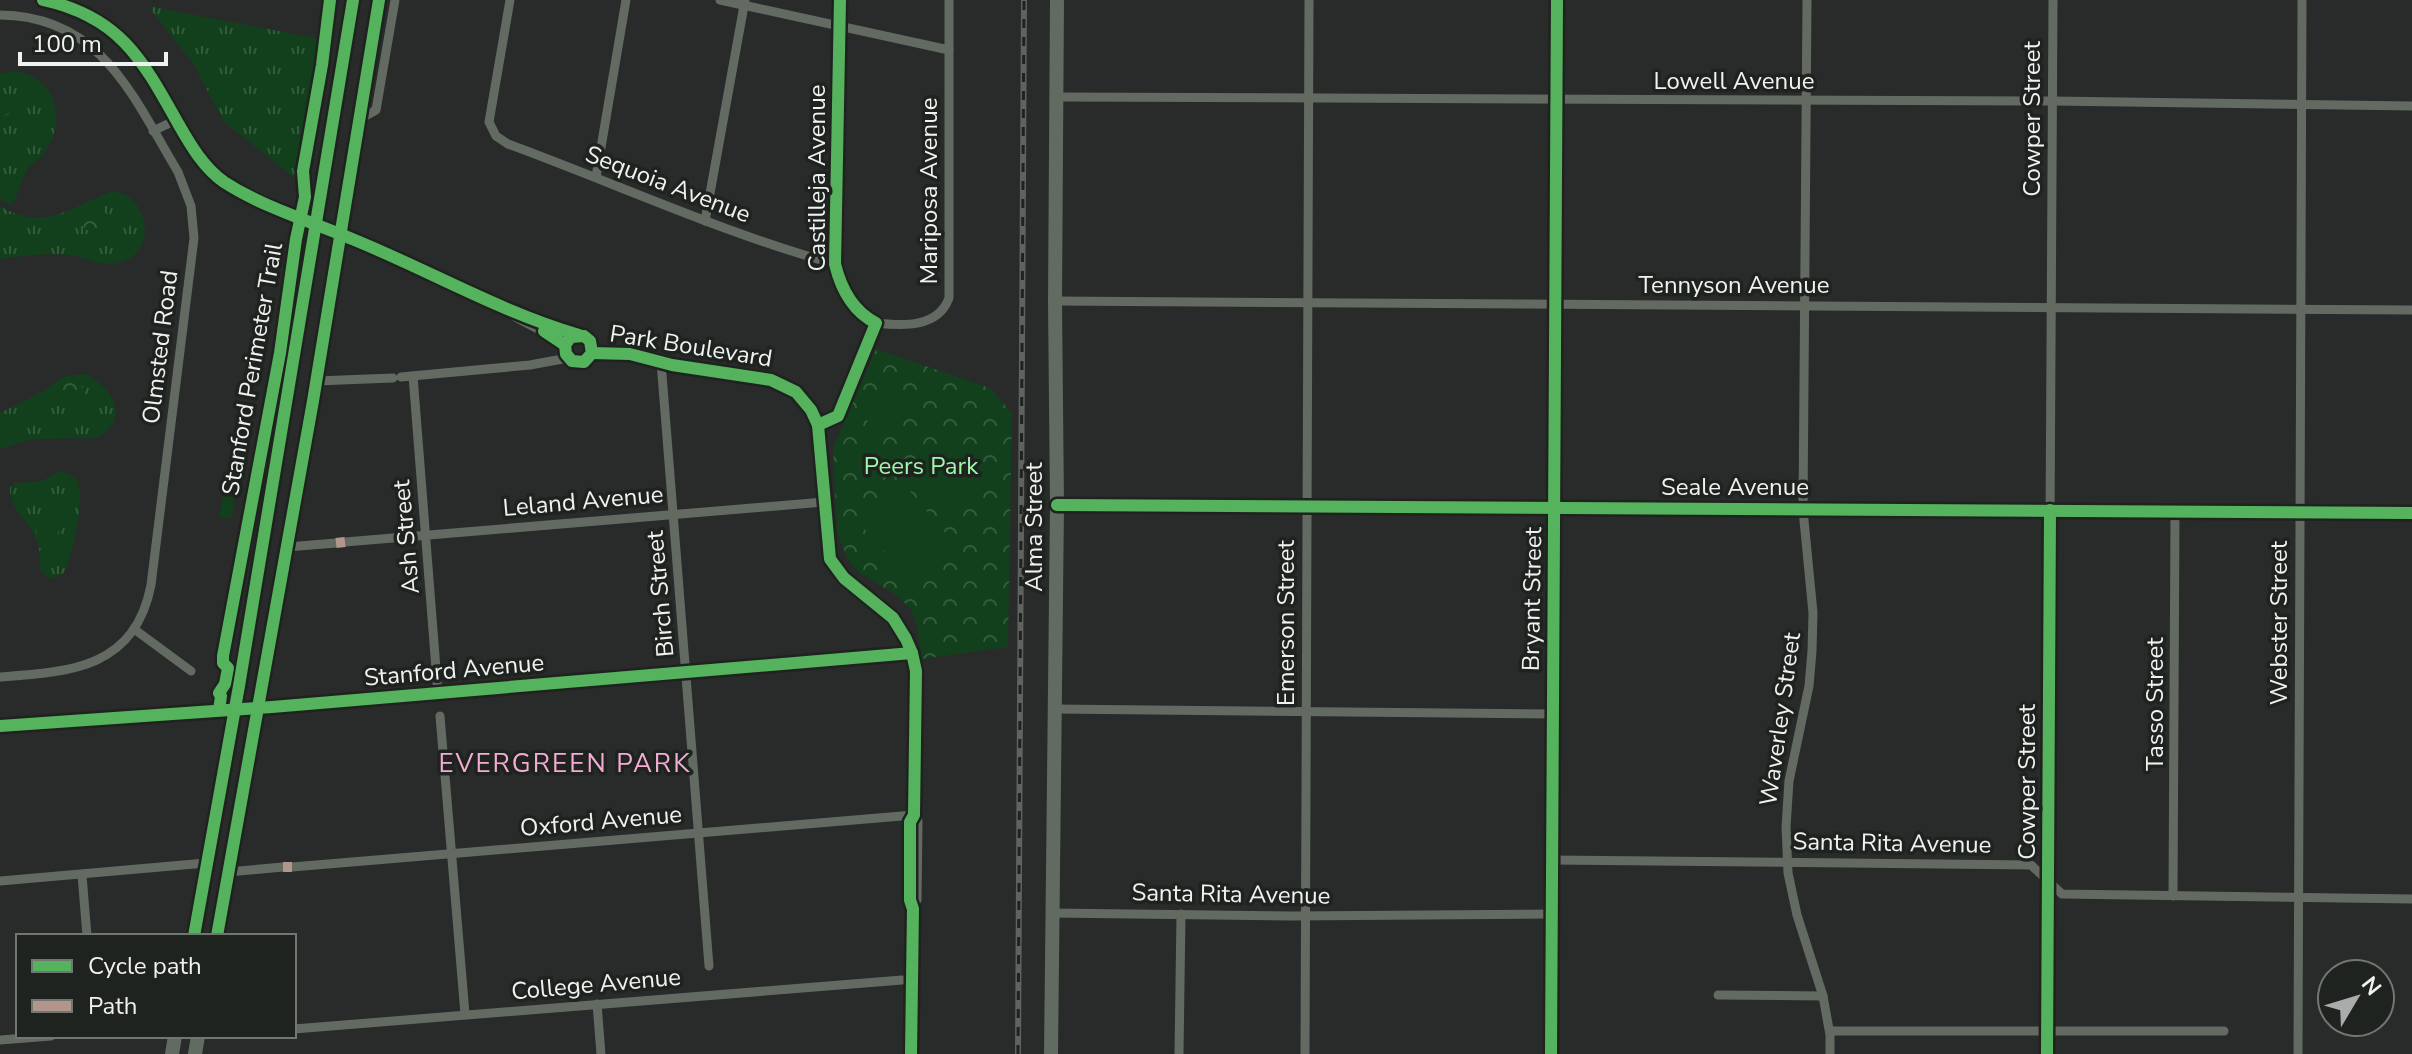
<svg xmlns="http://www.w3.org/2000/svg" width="2412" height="1054" font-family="'Nunito Sans',sans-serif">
<defs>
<pattern id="grass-tufts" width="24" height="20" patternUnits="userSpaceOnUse" patternTransform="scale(2)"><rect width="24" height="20" fill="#123f1c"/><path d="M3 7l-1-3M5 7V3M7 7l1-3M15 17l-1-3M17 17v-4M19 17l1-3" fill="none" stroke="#355b3d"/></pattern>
<pattern id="park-crowns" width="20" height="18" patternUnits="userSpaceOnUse" patternTransform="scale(2)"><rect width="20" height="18" fill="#123f1c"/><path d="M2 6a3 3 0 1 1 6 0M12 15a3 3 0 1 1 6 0" fill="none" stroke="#355b3d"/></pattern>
</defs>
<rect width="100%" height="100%" fill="#292b2a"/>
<g fill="url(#grass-tufts)">
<path d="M148,6L320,39L300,182L224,122L194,65Z"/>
<path d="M13,71C56,75 69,121 43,155C38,161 30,164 26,172C20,183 18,197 11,205L0,199V74Z"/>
<path d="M114,191C149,197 158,251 121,262C100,269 88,256 68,255C46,253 22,256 0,259V206C46,234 71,205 114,191Z"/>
<path d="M86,374C112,387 132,420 96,438L32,439L0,449V413L42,392L65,376Z"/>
<path d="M59,471C65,473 72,474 76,479C87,494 72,557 64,573L51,579L40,571C40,560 41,549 36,539C28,519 9,509 10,487L16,483L42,481Z"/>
</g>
<g fill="url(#park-crowns)">
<path d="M0,92L8,95L12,101L10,113L1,118Z"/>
<circle cx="94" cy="219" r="13"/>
<path d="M876,349L990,388L1012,413L1008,647L922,659L917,626L911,609L895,594L861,574L848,560L837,532L833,448Z"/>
<circle cx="71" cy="394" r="13"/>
<circle cx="47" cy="528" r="12"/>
</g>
<g fill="#123f1c">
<path d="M896,383L911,403L875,431L860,411Z"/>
<path d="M954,442L983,481L941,513L912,475Z"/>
<path d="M903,483L959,549L914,587L858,521Z"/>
<path d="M223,496L235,498L231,519L219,517Z"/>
</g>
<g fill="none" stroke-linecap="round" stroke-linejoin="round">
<g stroke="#626a62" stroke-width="9">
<path d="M510,0L489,122L496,136L508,144C617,184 723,233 835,264"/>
<path d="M720,0L949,50"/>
<path d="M1807,0L1803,510L1813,613L1812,651L1809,686L1789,781L1786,827L1788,873L1797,915L1823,996L1830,1035V1054"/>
<path d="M0,15C102,16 133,97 178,172L191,206L194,238L151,585C135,668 71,672 0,677"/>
<path d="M1056,97L2052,101L2412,106"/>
<path d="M358,120L376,110L395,0"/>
<path d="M153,131L176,120"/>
<path d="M596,177L626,0"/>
<path d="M705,221L745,0"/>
<path d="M316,226C406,258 488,308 579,335"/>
<path d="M1055,301L2412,310"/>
<path d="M515,317L561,341L565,345L566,354L572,361L584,362L592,353L590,341L584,336L571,337L565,345"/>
<path d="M876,323C903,326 938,328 949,298V0"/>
<path d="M592,353L630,354L672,365L771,380L796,392L811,410L818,425L830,559L844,578L893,618L906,639L912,653L916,671L914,815L910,822V900L913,909L911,1054"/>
<path d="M661,362L709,966"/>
<path d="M413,376L438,694"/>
<path d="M401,377L530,365L568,358"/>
<path d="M316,381L393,378"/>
<path d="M828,422L838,416L876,323C852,311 841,289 835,264L840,0"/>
<path d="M1057,505L2412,513"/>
<path d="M345,542L824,502"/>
<path d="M287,547L336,543"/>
<path d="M134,629L191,671"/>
<path d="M259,708L912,653"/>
<path d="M1055,709L1553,714"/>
<path d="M440,716L465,1014"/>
<path d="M914,815L918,821L917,900"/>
<path d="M1553,860L2031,865L2062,894L2412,899"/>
<path d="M292,867L914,815"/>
<path d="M228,872L283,867"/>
<path d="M82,875L87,936"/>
<path d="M0,881L206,863"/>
<path d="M2173,896L2175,512"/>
<path d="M1052,913L1291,916L1552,914"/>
<path d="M1718,995L1823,996"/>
<path d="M597,1004L601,1054"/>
<path d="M294,1029L902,980"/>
<path d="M1830,1031H2224"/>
<path d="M0,1040L51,1036"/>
<path d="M1179,1054L1181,914"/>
<path d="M1305,1054L1309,0"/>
<path d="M1551,1054L1557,0"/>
<path d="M2047,1054L2053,0"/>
<path d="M2298,1054L2302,0"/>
</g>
<g stroke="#626a62" stroke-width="12">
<path d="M54,0L104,25L139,57L193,149L223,181L316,226"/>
<path d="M0,726L259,708"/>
</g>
<g stroke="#616b62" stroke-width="14">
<path d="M194,936L239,686L353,0"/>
<path d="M217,936L313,401L379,0"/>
<path d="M172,1054L175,1036"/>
<path d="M195,1054L198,1036"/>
<path d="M1051,1054L1057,505L1055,301L1057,0"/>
</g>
<g stroke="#5f625f" stroke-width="6">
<path id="rail" d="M1018,1054L1024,0"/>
</g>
<use href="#rail" stroke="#1f231f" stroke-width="3" stroke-dasharray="9" stroke-linecap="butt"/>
<g stroke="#b2968c" stroke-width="10" stroke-dasharray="20 10" stroke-linecap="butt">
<path d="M336,543L345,542"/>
<path d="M283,867H292"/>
</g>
<g stroke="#1f231f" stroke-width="17">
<g id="cycleway">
<path d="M43,0C121,17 143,61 179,125C191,146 204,168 224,182C264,208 313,222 357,241C432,272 501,312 579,335"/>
<path d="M544,331L565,345L566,354L572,361L584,362L592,353L590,341L584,336L571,337L565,345"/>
<path d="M592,353L630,354L672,365L771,380L796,392L811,410L818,425L830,559L844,578L893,618L906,639L912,653L916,671L914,815L910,822V900L913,909L911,1054"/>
<path d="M818,425L838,416L876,323C852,311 841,289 835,264L840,0"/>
<path d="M1057,505L2412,513"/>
<path d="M219,710L221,696L219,693L225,684L228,668L223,663V656L280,353L296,239L305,197L303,171L322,65L330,0"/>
<path d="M0,726L272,707L912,653"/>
<path d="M194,936L239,686L353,0"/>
<path d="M217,936L313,401L379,0"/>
<path d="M1551,1054L1557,0"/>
<path d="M2047,1054L2050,510"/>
</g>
</g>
<use href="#cycleway" stroke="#56b35d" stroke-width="12"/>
</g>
<g text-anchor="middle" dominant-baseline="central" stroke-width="7" stroke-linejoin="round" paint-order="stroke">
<g font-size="24" fill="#eff2f0" stroke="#1f231f">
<text x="1734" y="81">Lowell Avenue</text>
<text transform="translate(2032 119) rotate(-90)">Cowper Street</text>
<text transform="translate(817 178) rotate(-90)">Castilleja Avenue</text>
<text transform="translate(668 184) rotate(21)">Sequoia Avenue</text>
<text transform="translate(929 191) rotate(-90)">Mariposa Avenue</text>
<text x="1734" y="285">Tennyson Avenue</text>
<text transform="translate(691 346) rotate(9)">Park Boulevard</text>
<text transform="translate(160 347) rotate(-83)">Olmsted Road</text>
<text transform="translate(252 369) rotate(-80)">Stanford Perimeter Trail</text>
<text x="1735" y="487">Seale Avenue</text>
<text transform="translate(583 501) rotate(-5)">Leland Avenue</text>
<text transform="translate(1034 527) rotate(-90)">Alma Street</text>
<text transform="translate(406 537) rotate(-95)">Ash Street</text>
<text transform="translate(660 594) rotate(-95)">Birch Street</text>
<text transform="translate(1532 599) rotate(-89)">Bryant Street</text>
<text transform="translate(1286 623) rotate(-90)">Emerson Street</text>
<text transform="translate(2279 623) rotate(-90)">Webster Street</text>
<text transform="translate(454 670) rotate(-5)">Stanford Avenue</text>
<text transform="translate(2155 704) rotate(-90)">Tasso Street</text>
<text transform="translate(1780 719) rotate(-82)">Waverley Street</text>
<text transform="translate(2027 782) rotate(-90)">Cowper Street</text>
<text transform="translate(601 821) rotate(-5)">Oxford Avenue</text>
<text transform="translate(1892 843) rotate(1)">Santa Rita Avenue</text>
<text transform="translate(1231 894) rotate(1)">Santa Rita Avenue</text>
<text transform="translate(596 984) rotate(-5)">College Avenue</text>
</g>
<g font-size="24" fill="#9df8a9" stroke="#1f231f">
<text x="921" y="466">Peers Park</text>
</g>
<g font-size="26" letter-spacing="2" fill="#f5abd3" stroke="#1f231f">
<text x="565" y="763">EVERGREEN PARK</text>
</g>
</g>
<rect x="16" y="934" width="280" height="104" fill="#1f231f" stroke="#727673" stroke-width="2"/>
<rect x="32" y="960" width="40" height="12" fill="#56b35d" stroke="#727673" stroke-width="2"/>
<text x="88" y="974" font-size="24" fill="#eff2f0">Cycle path</text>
<rect x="32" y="1000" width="40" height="12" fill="#b2968c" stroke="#727673" stroke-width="2"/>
<text x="88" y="1014" font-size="24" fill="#eff2f0">Path</text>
<g transform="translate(2356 998) rotate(52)"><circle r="38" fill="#1f231f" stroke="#727673" stroke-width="2"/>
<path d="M0-6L14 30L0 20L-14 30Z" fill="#aaacab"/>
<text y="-12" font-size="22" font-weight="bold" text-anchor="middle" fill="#eff2f0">N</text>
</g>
<path d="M20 52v12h146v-12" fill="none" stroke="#eff2f0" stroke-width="4"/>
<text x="32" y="52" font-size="24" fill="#eff2f0" stroke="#1f231f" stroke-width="6" paint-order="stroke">100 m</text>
</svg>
